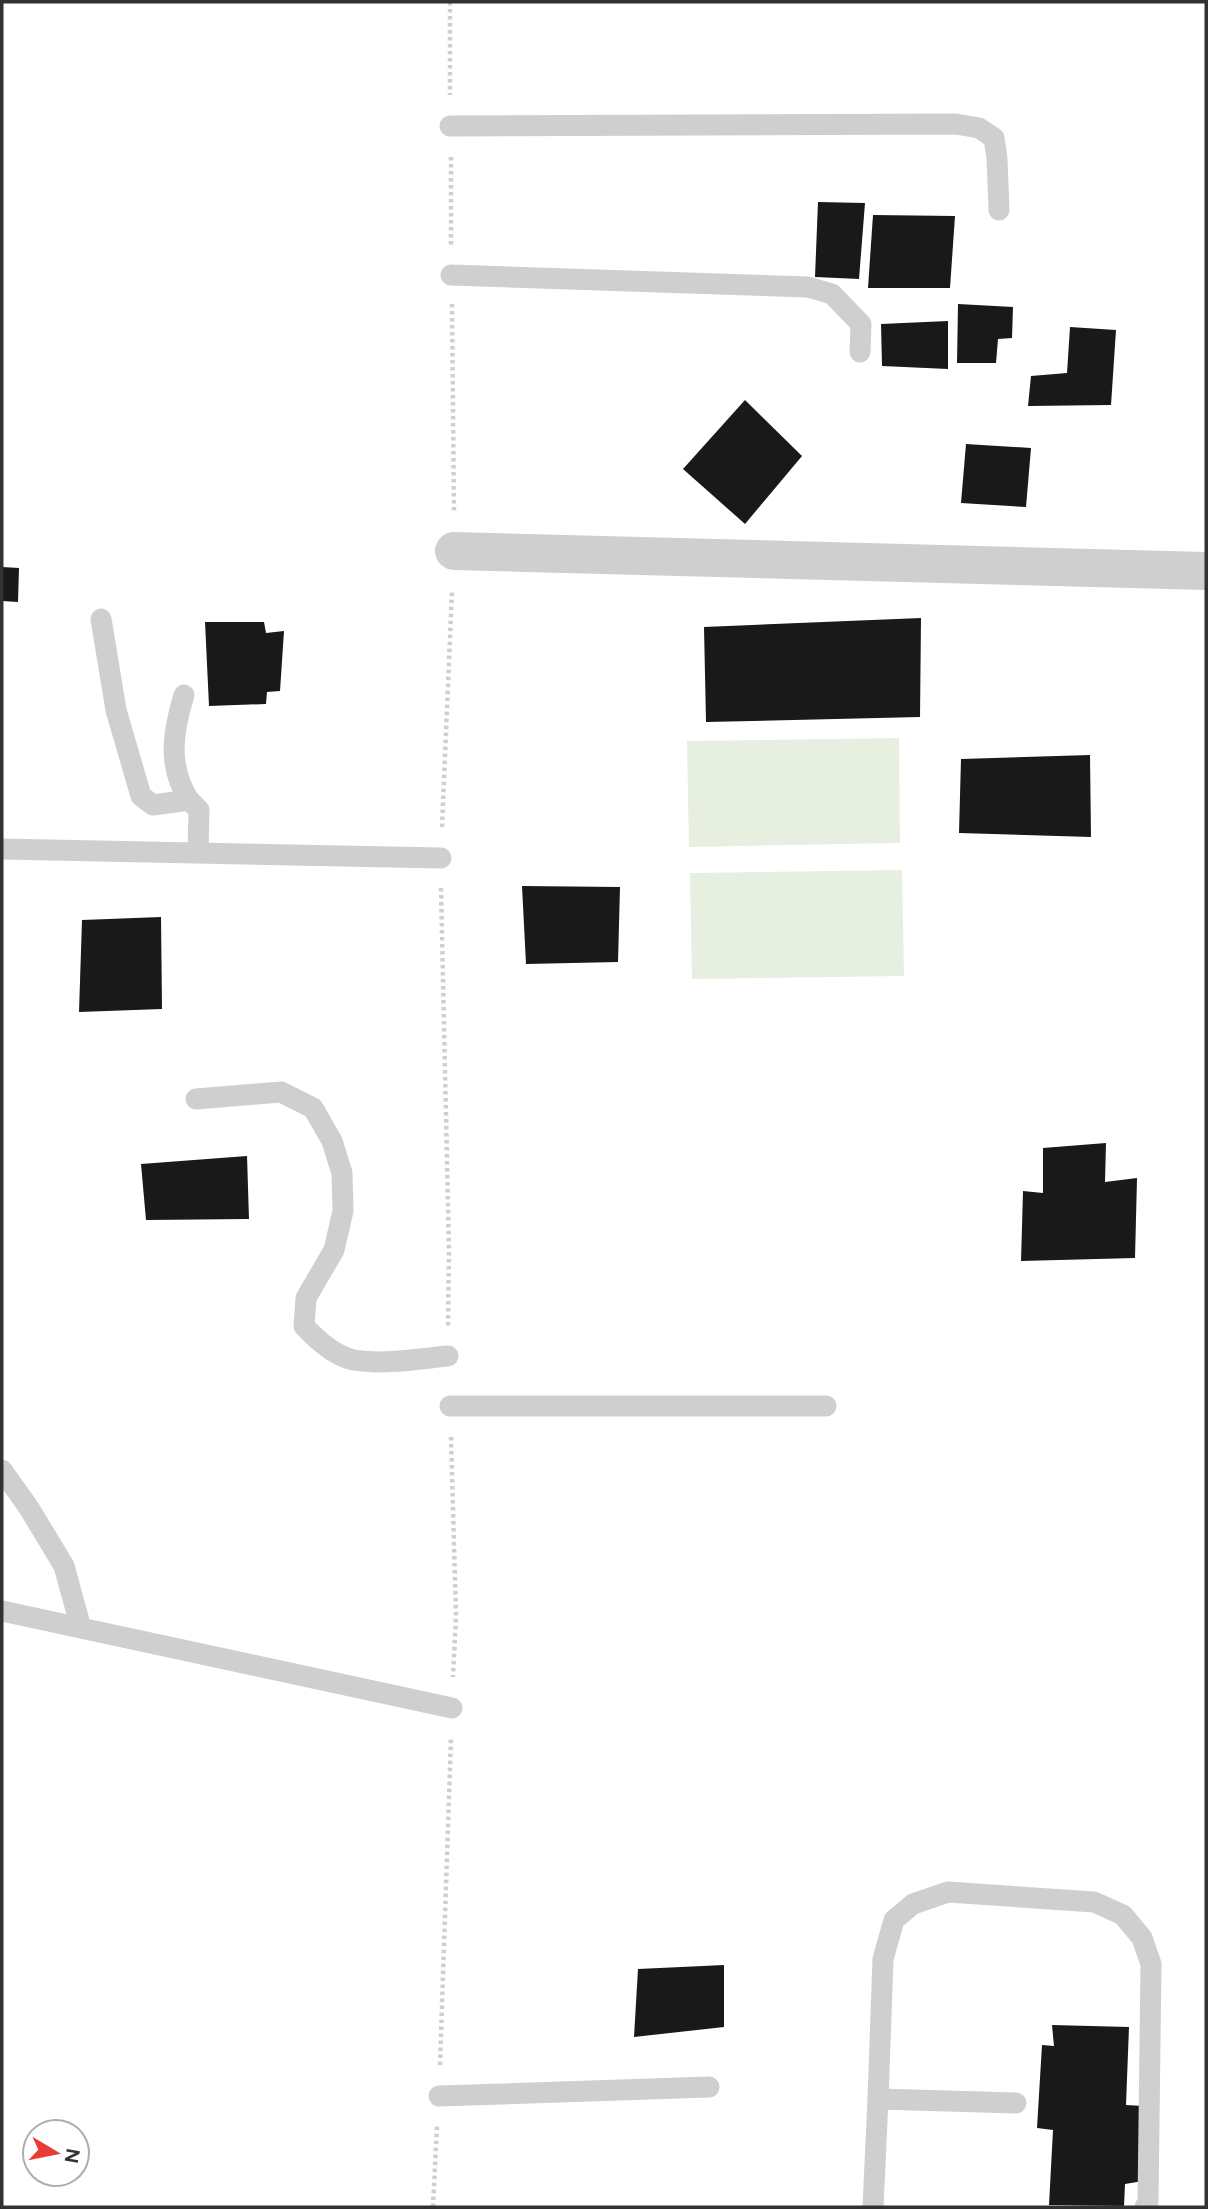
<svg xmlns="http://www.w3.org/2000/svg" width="1208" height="2209" font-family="Figtree,sans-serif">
<rect width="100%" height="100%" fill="#fff"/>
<g fill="#e7efe1">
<path d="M899,738L900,843L689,847L687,741Z"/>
<path d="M902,870L904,976L692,979L690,873Z"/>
</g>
<g fill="#191919">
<path d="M818,202L865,203L859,279L815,277Z"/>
<path d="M873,215L955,216L950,288H868Z"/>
<path d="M958,304L1013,307L1012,338L998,339L996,363H957Z"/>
<path d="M948,321V369L882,366L881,324Z"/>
<path d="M1070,327L1116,330L1111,405L1028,406L1031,376L1067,373Z"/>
<path d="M745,400L802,456L745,524L683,469Z"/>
<path d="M966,444L1031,448L1026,507L961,503Z"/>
<path d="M2,567L19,568L18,602L2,601Z"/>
<path d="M921,618L920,717L706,722L704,627Z"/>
<path d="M205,622H264L266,633L284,631L280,691L267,692L266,704L209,706Z"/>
<path d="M1090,755L1091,837L959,833L961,759Z"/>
<path d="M522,886L620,887L618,962L526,964Z"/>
<path d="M161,917L162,1009L79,1012L82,920Z"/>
<path d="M1106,1143L1105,1182L1137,1178L1135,1258L1021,1261L1023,1191L1043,1193V1148Z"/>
<path d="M247,1156L249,1219L146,1220L141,1164Z"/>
<path d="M724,1965V2027L634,2037L638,1969Z"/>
<path d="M1052,2025L1129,2027L1126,2105L1143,2106V2181L1125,2184L1124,2206L1049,2205L1053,2130L1037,2128L1042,2045L1054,2046Z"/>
</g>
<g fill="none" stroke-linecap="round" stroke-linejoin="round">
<g stroke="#cfcfcf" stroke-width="4.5" stroke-dasharray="3.5 3.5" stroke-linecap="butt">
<path d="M450,2V95"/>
<path d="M451,157V246"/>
<path d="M452,304L454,512"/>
<path d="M442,827L452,591"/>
<path d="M441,888L449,1251L448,1327"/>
<path d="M451,1437L456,1616L453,1677"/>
<path d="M440,2065L451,1738"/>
<path d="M433,2207L437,2126"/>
</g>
<g stroke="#cfcfcf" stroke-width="21">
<path d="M450,126L956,124L979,128L994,138L997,158L999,210"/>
<path d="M451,275L808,287L832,294L861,324L860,352"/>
<path d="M101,619L116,710L141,796L153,805L189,800L199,810L198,852"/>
<path d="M184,695C173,731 167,766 189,800"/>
<path d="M2,849L441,858"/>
<path d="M196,1099L281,1092L313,1108L332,1141L342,1173L343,1211L334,1250L306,1298L304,1326C317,1340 334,1356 354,1360C384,1365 418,1359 448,1356"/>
<path d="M450,1406H826"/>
<path d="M2,1470L29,1508L64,1566L81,1628"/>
<path d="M2,1611L452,1708"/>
<path d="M439,2096L709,2087"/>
<path d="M878,2099L883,1959L894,1920L913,1904L948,1892L1094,1902L1123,1915L1142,1938L1151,1964L1148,2202L1145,2207"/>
<path d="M873,2207L878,2099L1016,2103"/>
</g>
<path stroke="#cfcfcf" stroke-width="38" d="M454,551L1206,571"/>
</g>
<rect width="1208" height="2209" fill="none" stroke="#323232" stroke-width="7"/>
<g transform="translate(56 2153) rotate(100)"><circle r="33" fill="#ffffff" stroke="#adadad" stroke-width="2"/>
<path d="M0-5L12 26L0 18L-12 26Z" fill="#e93c35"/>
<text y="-10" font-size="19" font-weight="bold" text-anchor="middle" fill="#323232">N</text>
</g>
</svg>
